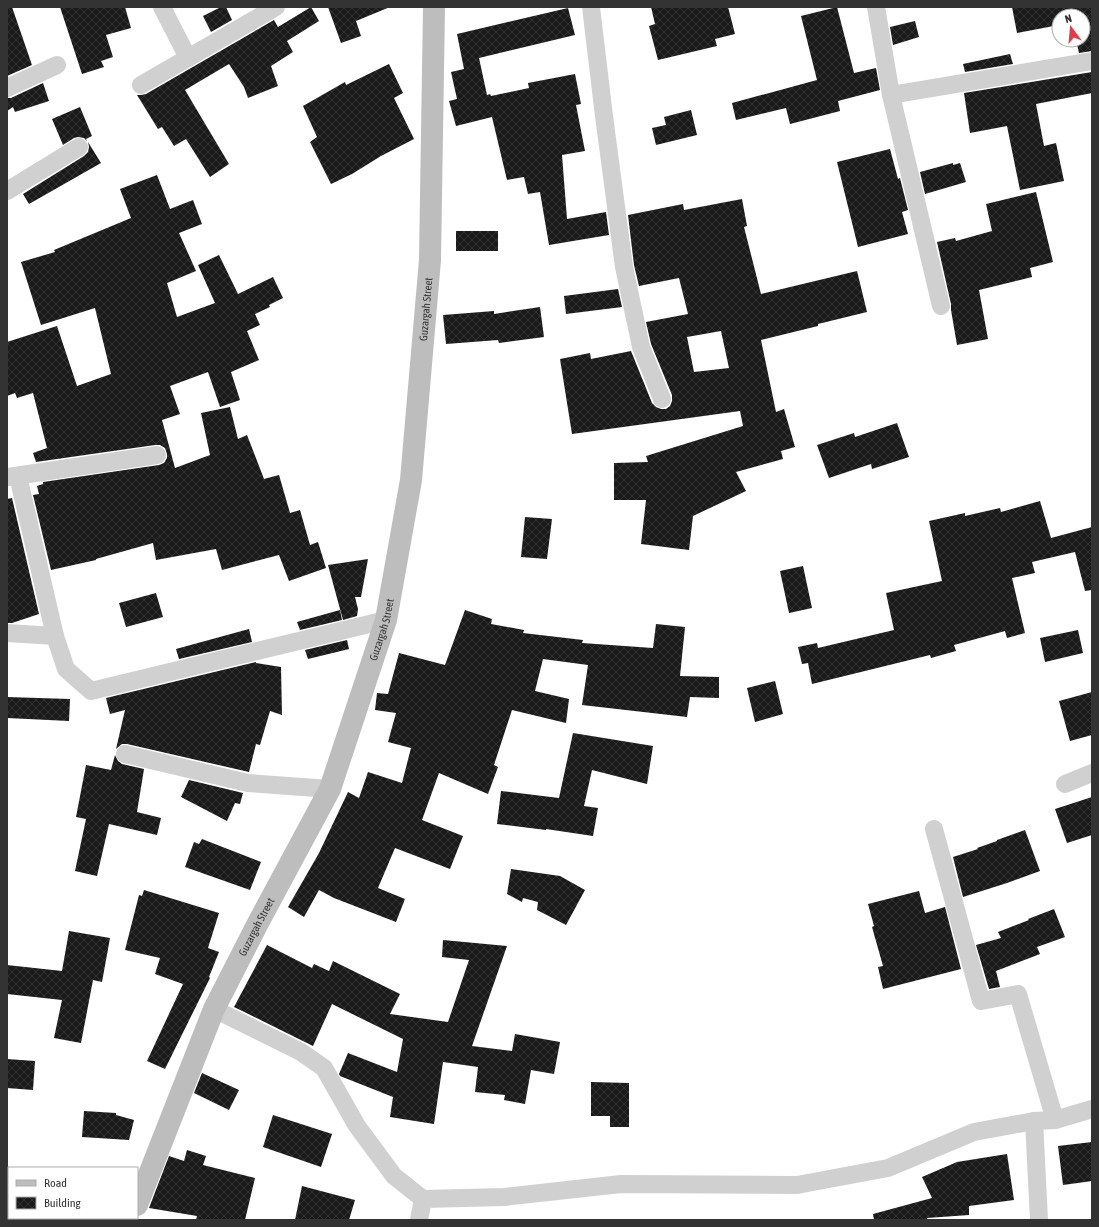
<svg xmlns="http://www.w3.org/2000/svg" width="1099" height="1227" font-family="'Asap Condensed',sans-serif">
<defs>
<pattern id="building-cross-hatch" width="8" height="8" patternUnits="userSpaceOnUse"><rect width="8" height="8" fill="#1a1a1a"/><path d="M0 0l8 8M0 8l8-8" fill="none" stroke="#333"/></pattern>
</defs>
<rect width="100%" height="100%" fill="#fff"/>
<g fill="url(#building-cross-hatch)" fill-rule="evenodd">
<path d="M7,7H12L32,65L7,76Z"/>
<path d="M60,7H125L131,28L106,35L113,57L101,61L104,67L82,74Z"/>
<path d="M221,7H226L232,20L211,32L203,16Z"/>
<path d="M311,7L319,21L287,41L293,52L271,66L278,86L248,98L244,87L229,64L185,90L229,164L210,177L186,139L174,146L162,127L158,129L137,95H141L146,94L274,20L278,27Z"/>
<path d="M328,7H390L356,21L361,36L341,43Z"/>
<path d="M651,7H728L735,34L715,39L717,46L658,60L649,26L655,24Z"/>
<path d="M837,7L854,73L876,68L880,90L838,101L840,111L790,124L786,108L736,120L732,103L817,80L801,16Z"/>
<path d="M1012,7H1092V51L1079,53L1076,40H1083V16H1059V25L1017,33Z"/>
<path d="M568,8L575,35L479,58L487,95L490,94L491,96L529,88L528,83L575,74L581,104L576,105L585,151L562,155L567,219L606,212L609,235L549,245L540,192L528,194L524,177L507,180L492,117L456,126L449,101L457,99L451,72L464,69L457,34Z"/>
<path d="M915,21L919,37L893,45L890,27Z"/>
<path d="M1010,54L1013,64L965,72L963,64Z"/>
<path d="M389,64L403,93L394,98L414,139L381,156L352,174L331,184L310,142L317,137L303,106L345,82L346,85Z"/>
<path d="M1092,72V93L1036,104L1044,146L1056,143L1064,181L1020,190L1007,126L970,133L964,93Z"/>
<path d="M43,83L49,101L15,112L13,107L7,111V98H11Z"/>
<path d="M80,107L92,136L86,139L87,141L84,138L78,137L74,138L63,145L52,119Z"/>
<path d="M691,110L697,135L656,145L652,128L666,125L664,117Z"/>
<path d="M88,142L101,163L29,204L23,194L84,156L88,152L89,147Z"/>
<path d="M890,149L898,179L900,178L908,210L902,212L908,234L858,247L837,162Z"/>
<path d="M953,163V165L960,163L966,182L925,194L920,172Z"/>
<path d="M157,175L170,209L193,200L202,224L179,233L196,271L167,283L177,317L215,303L198,265L219,255L238,294L273,277L283,298L269,305L270,307L255,314L260,325L247,331L259,360L231,372L240,400L220,407L208,372L170,386L180,414L162,420L175,468L210,455L201,413L230,407L238,439L247,435L264,479L279,475L290,513L300,510L310,545L318,542L326,568L289,581L279,555L222,570L216,549L156,560L153,543L96,559V560L51,570L33,495L39,494L37,486L43,484V482L159,465L164,463L167,458V454L165,448L160,445H155L36,462L33,453L47,448L33,393L17,398L15,393L7,396V342L57,326L77,386L111,374L95,308L41,325L21,262L55,252L54,250L131,218L120,189Z"/>
<path d="M1036,192L1053,262L1030,268L1032,277L979,290L988,339L957,345L951,310V304L937,242L955,238L956,241L992,231L986,204Z"/>
<path d="M742,199L747,226L744,227L761,294L857,271L867,312L818,324V326L761,340L776,412L784,409L795,447L781,451L783,459L736,472L746,491L693,516L689,550L641,544L646,500H614V463L648,462L646,456L743,426L740,411L572,434L560,359L590,353L591,359L631,351L652,403L656,407L661,409H666L670,406L672,401V395L651,344L646,322L688,314L679,278L639,286L634,265L628,215L683,204L684,210ZM721,331L729,368L694,372L687,337Z"/>
<rect x="456" y="231" width="42" height="20"/>
<path d="M618,289L622,307L566,314L564,296Z"/>
<path d="M540,307L544,337L499,343L498,340L446,344L443,315L494,311V314Z"/>
<path d="M897,423L909,457L872,469L871,464L829,478L817,445L854,433L855,437Z"/>
<path d="M12,498L39,614L12,623H7V499Z"/>
<path d="M1040,501L1051,538L1092,527V590L1085,591L1075,552L1032,562L1035,573L1012,578L1025,633L1007,638L1005,631L954,645L956,651L931,658L930,655L812,684L808,663L802,664L798,647L817,643L818,648L894,630L886,593L942,581L929,521L965,513V516L1000,508L1001,512Z"/>
<path d="M525,517L552,519L547,559L521,557Z"/>
<path d="M368,559L361,597H355L358,609L357,616L343,620L328,565Z"/>
<path d="M803,566L812,608L789,613L780,571Z"/>
<path d="M156,593L163,617L126,627L119,603Z"/>
<path d="M340,610L342,620L300,630L297,622Z"/>
<path d="M465,610L492,619L491,624L524,630L523,633L583,640L582,643L653,648L656,624L685,627L680,676L719,677V698L690,697L687,717L582,705L588,665L543,659L535,691L569,699L566,723L512,710L494,765L498,767L488,794L439,773L422,820L463,836L450,869L395,848L378,888L405,899L396,922L334,898L319,890L304,917L288,907L319,853L348,792L359,798L368,772L402,783L411,748L388,742L396,713L375,710L377,693L388,694L399,653L445,665Z"/>
<path d="M249,629L252,642L179,659L176,649Z"/>
<path d="M1078,630L1083,653L1045,662L1040,638Z"/>
<path d="M347,640L349,649L308,659L305,650Z"/>
<path d="M256,662V663L281,667L282,715L270,711L260,745L256,744L249,772L127,744H122L116,749L125,710L110,714L106,698Z"/>
<path d="M775,681L783,714L755,722L747,688Z"/>
<path d="M1092,692V735L1070,741L1059,701Z"/>
<path d="M7,697L70,699L69,721L7,718Z"/>
<path d="M573,733L653,746L647,784L592,770L584,806L598,808L593,836L546,829V830L497,824L501,791L559,798Z"/>
<path d="M115,755L118,761L122,764L144,769L137,812L161,818L157,835L109,824L97,876L75,871L86,819L76,817L86,765L111,770Z"/>
<path d="M189,780L243,793L240,804L235,803L227,821L181,797Z"/>
<path d="M1092,797V835L1067,843L1055,809Z"/>
<path d="M1025,830L1040,871L1007,883L963,897L953,857L978,849L977,848L997,841V840Z"/>
<path d="M202,839L261,862L250,890L185,867L194,842L199,844Z"/>
<path d="M511,869L560,876L585,890L566,925L537,910L538,902L523,898L522,902L507,894Z"/>
<path d="M144,890L219,913L208,948L219,952L209,977L210,978L165,1069L147,1061L183,984L155,974L160,958L125,950L139,895L142,896Z"/>
<path d="M919,891L925,913L945,907L961,969L883,989L878,967L883,966L872,927L874,926L868,904Z"/>
<path d="M1054,909L1065,937L1037,947L1040,954L996,971L1000,987L989,989L976,945L1001,938L998,932L1029,920L1028,919Z"/>
<path d="M69,931L110,938L102,982L93,980L81,1043L54,1038L62,1000L7,994V965L62,971Z"/>
<path d="M443,940L507,946L472,1046L512,1051L515,1034L560,1042L554,1074L531,1070L525,1104L504,1100L505,1095L475,1092L478,1067L443,1062L434,1124L390,1117L393,1097L340,1076L339,1074L348,1053L397,1072L403,1039L332,1004L313,1046L234,1007L267,945L312,968L314,964L329,971L333,961L400,994L390,1014L448,1022L469,960L442,957Z"/>
<path d="M7,1059L35,1061L33,1090L7,1088Z"/>
<path d="M202,1073L239,1090L229,1110L194,1093Z"/>
<path d="M591,1082L629,1083V1127H610V1116H591Z"/>
<path d="M84,1111L116,1113V1115L134,1120L129,1140L82,1137Z"/>
<path d="M273,1115L332,1134L321,1167L263,1147Z"/>
<path d="M1092,1142V1181L1063,1185L1058,1146Z"/>
<path d="M187,1150L206,1156L203,1165L255,1178L245,1220H196L197,1216L149,1208L169,1156L184,1161Z"/>
<path d="M1007,1154L1014,1200L969,1206V1215L927,1218L928,1220H874L873,1214L932,1198L922,1177L957,1162Z"/>
<path d="M302,1186L355,1200L349,1220H295Z"/>
</g>
<g fill="none" stroke-linecap="round" stroke-linejoin="round">
<g stroke="#d0d0d0" stroke-width="18">
<path d="M162,7L188,58"/>
<path d="M591,7L604,116L624,267L641,347L662,399"/>
<path d="M876,7L891,95L941,306"/>
<path d="M141,85L276,7"/>
<path d="M7,88L57,65"/>
<path d="M891,95L1092,61"/>
<path d="M7,191L79,147"/>
<path d="M18,476L55,636L66,669L91,691L386,620"/>
<path d="M8,477L157,455"/>
<path d="M7,633L55,636"/>
<path d="M125,754L248,783L330,789"/>
<path d="M1065,784L1092,773"/>
<path d="M934,829L981,1001L1018,994L1055,1120"/>
<path d="M214,1009L301,1052L324,1068L357,1126L394,1176L423,1199L504,1197L621,1184L797,1185L888,1168L974,1132L1034,1121L1055,1120L1092,1109"/>
<path d="M1034,1121L1039,1220"/>
<path d="M419,1220L423,1199"/>
</g>
<path stroke="#bdbdbd" stroke-width="22" id="s1" d="M137,1205L214,1009L258,923L330,789L386,620L411,480L430,260L434,7"/>
</g>
<g text-anchor="middle" dominant-baseline="central" stroke-width="4" stroke-linejoin="round" paint-order="stroke">
<g font-size="11" fill="#333" stroke="#fff">
<text stroke="none"><textPath href="#s1" startOffset="951">Guzargah Street</textPath></text>
<text stroke="none"><textPath href="#s1" startOffset="627">Guzargah Street</textPath></text>
<text stroke="none"><textPath href="#s1" startOffset="303">Guzargah Street</textPath></text>
</g>
</g>
<rect width="1099" height="1227" fill="none" stroke="#333333" stroke-width="16"/>
<rect x="8" y="1167" width="130" height="52" fill="#ffffff" stroke="#adadad"/>
<rect x="16" y="1180" width="20" height="6" fill="#bdbdbd" stroke="#adadad"/>
<text x="44" y="1187" font-size="12" fill="#333333">Road</text>
<rect x="16" y="1197" width="20" height="12" fill="url(#building-cross-hatch)" stroke="#adadad"/>
<text x="44" y="1207" font-size="12" fill="#333333">Building</text>
<g transform="translate(1071 28) rotate(344)"><circle r="19" fill="#ffffff" stroke="#adadad"/>
<path d="M0-3L7 15L0 10L-7 15Z" fill="#e63946"/>
<text y="-6" font-size="11" font-weight="bold" text-anchor="middle" fill="#333333">N</text>
</g>
</svg>
